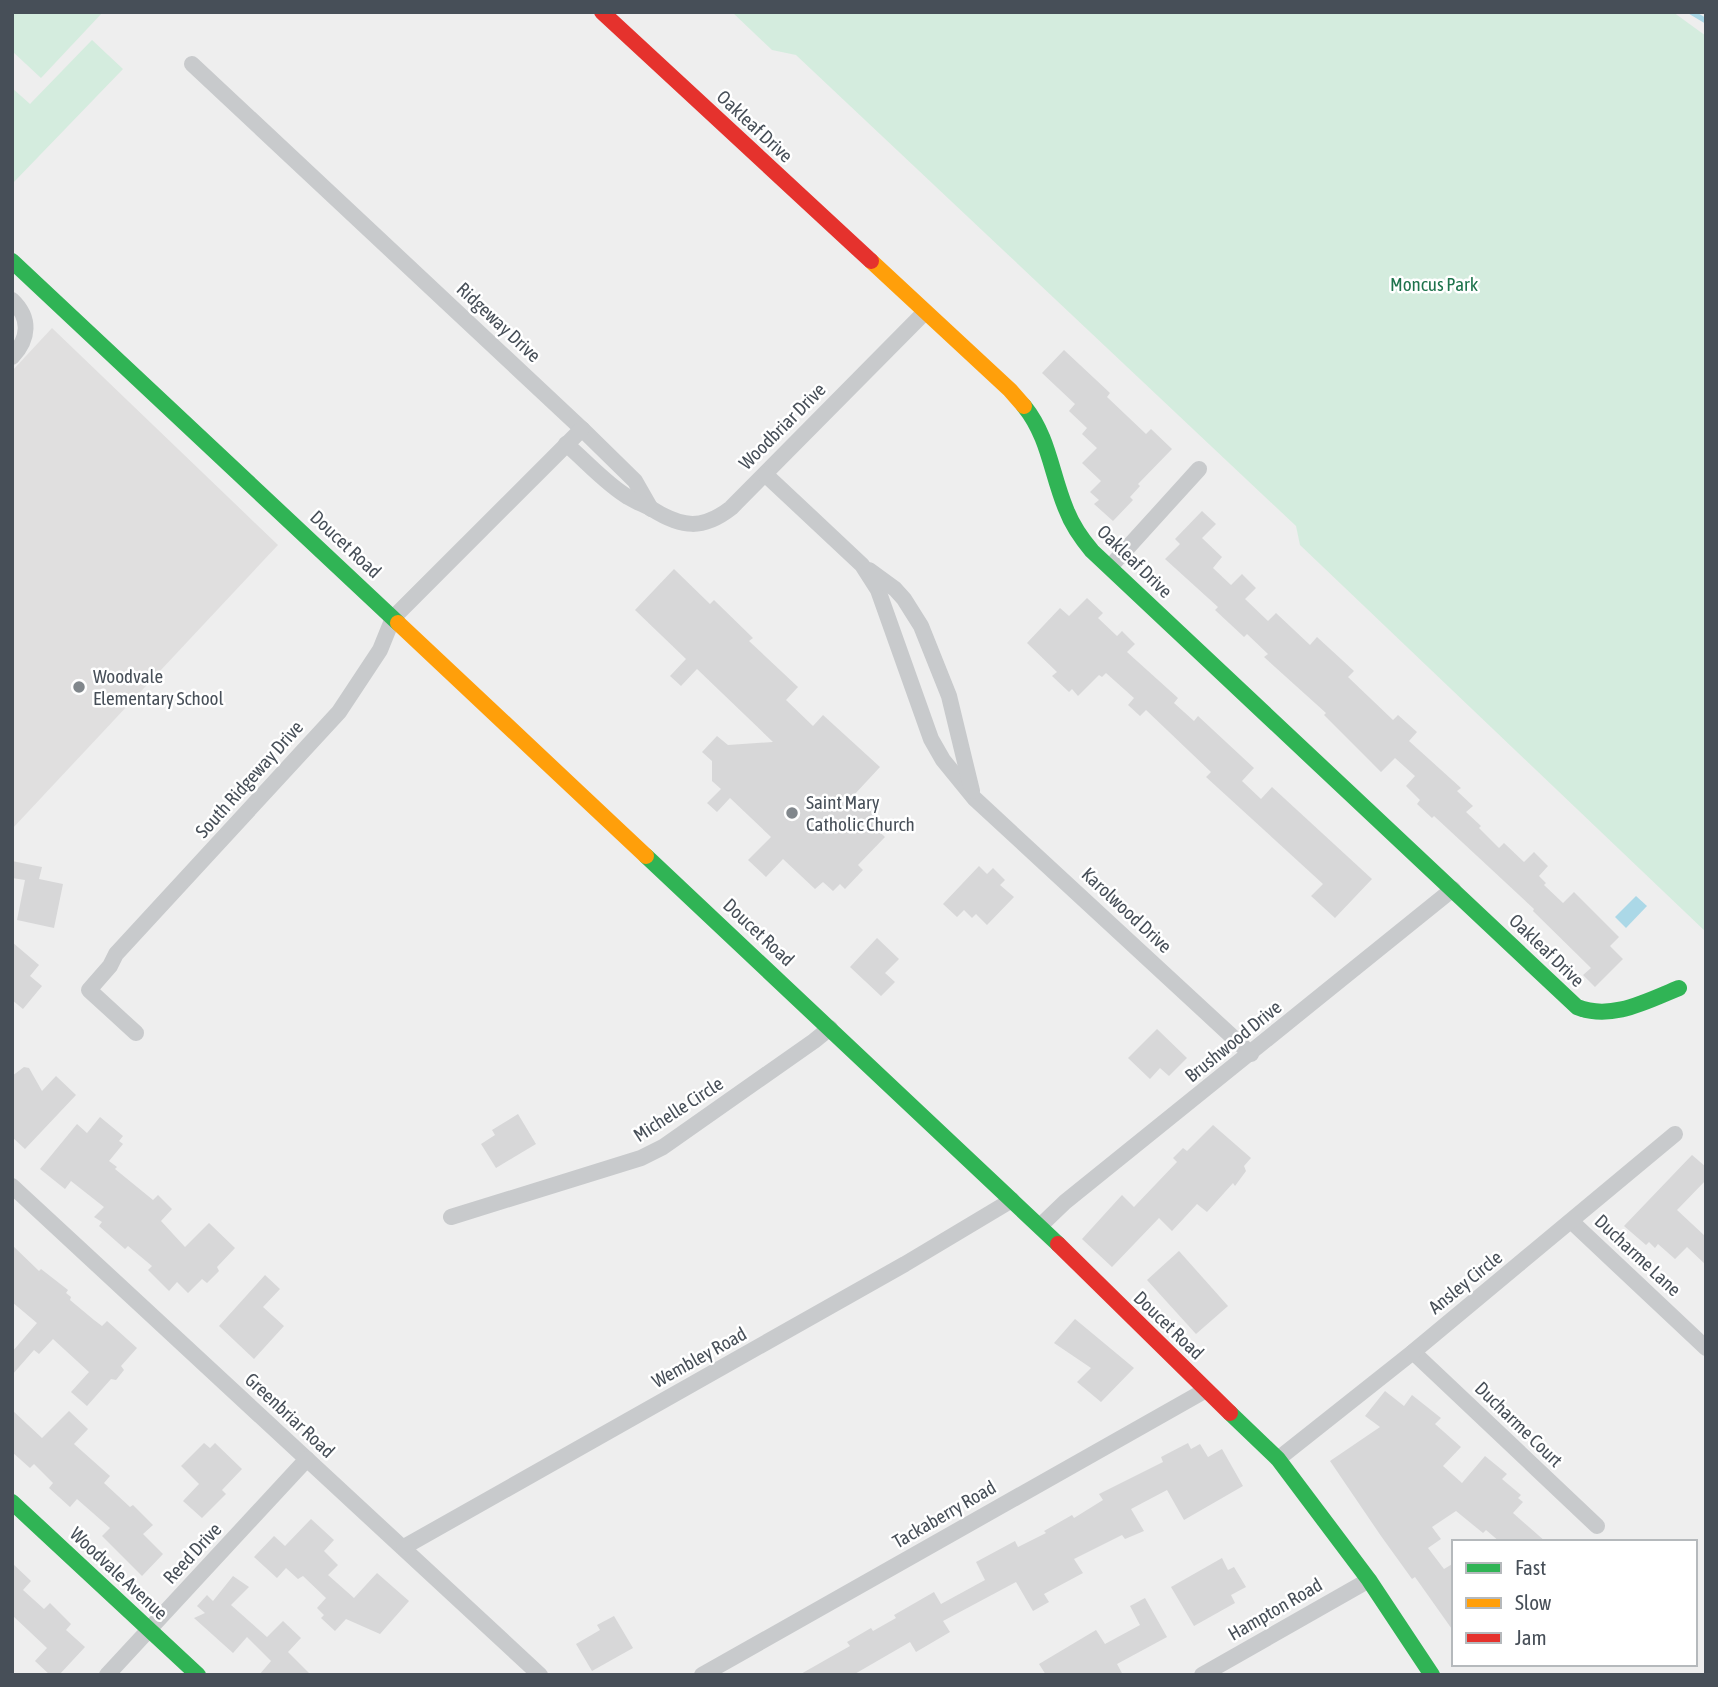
<svg xmlns="http://www.w3.org/2000/svg" width="1718" height="1687" font-family="'Asap Condensed',sans-serif">
<rect width="100%" height="100%" fill="#eee"/>
<path fill="#e0dfdf" d="M52,328L278,545L12,829V371Z"/>
<g fill="#d4ecde">
<path d="M12,12H101L102,13L41,78L12,51Z"/>
<path d="M732,12H1673L1706,36V932L1300,545L1296,526L796,55L772,50Z"/>
<path d="M92,40L123,69L12,184V88L30,104Z"/>
</g>
<path fill="#abd8e7" d="M1636,896L1647,906L1626,928L1615,917Z"/>
<g fill="none" stroke-linecap="round" stroke-linejoin="round">
<path stroke="#abd8e7" stroke-width="5" d="M1691,12L1706,21"/>
</g>
<g fill="#d7d7d8">
<path d="M1064,350L1110,393L1107,397L1146,434L1151,429L1172,449L1138,484L1140,486L1130,497L1133,500L1113,521L1094,504L1099,500L1090,492L1101,481L1082,463L1097,448L1082,434L1087,428L1069,411L1075,404L1042,373Z"/>
<path d="M1202,511L1216,524L1202,538L1222,557L1213,568L1231,585L1242,574L1256,588L1245,599L1268,621L1276,613L1310,645L1317,637L1354,671L1348,677L1393,720L1398,715L1417,732L1409,741L1461,788L1457,791L1473,806L1466,812L1481,826L1479,828L1499,848L1504,843L1524,862L1534,852L1548,866L1539,876L1546,883L1544,885L1563,903L1574,892L1619,937L1610,946L1623,959L1595,987L1583,975L1591,968L1533,911L1534,909L1434,816L1432,818L1417,804L1420,800L1406,786L1415,776L1395,758L1381,772L1324,715L1326,713L1264,657L1268,654L1247,634L1244,637L1215,610L1218,607L1165,559L1180,544L1175,539Z"/>
<path d="M674,569L710,604L714,600L753,638L749,641L798,687L786,700L813,726L823,715L880,767L854,795L880,820L873,826L885,837L858,865L863,870L845,889L840,884L833,891L823,882L815,889L783,859L766,877L748,860L771,837L730,798L717,812L707,803L721,789L712,781V761L702,752L717,736L728,745L773,742L697,669L681,686L670,676L686,659L635,610Z"/>
<path d="M1087,598L1103,613L1098,618L1117,636L1122,631L1135,644L1127,652L1178,698L1174,703L1194,721L1198,716L1254,768L1242,781L1261,799L1272,787L1372,879L1335,918L1311,896L1323,884L1206,777L1211,772L1146,710L1140,716L1128,705L1134,698L1106,673L1102,677L1099,675L1078,696L1072,689L1069,692L1052,676L1057,672L1027,643L1060,608L1069,616Z"/>
<path d="M12,861L42,867L39,879L63,884L54,928L17,920L25,880L12,878Z"/>
<path d="M979,866L987,874L993,868L1005,880L1000,885L1014,897L987,925L976,914L972,918L964,910L957,917L943,904Z"/>
<path d="M877,938L899,959L885,973L895,982L881,996L850,967Z"/>
<path d="M12,942L39,965L30,976L42,986L23,1009L12,1000Z"/>
<path d="M1157,1029L1187,1058L1169,1076L1160,1068L1150,1079L1128,1058Z"/>
<path d="M24,1067L29,1068L42,1091L56,1076L76,1095L25,1149L12,1137V1076Z"/>
<path d="M518,1114L536,1144L496,1168L481,1144L495,1135L492,1130Z"/>
<path d="M100,1117L123,1136L119,1141L123,1144L109,1161L117,1167L115,1169L153,1200L158,1195L172,1209L161,1221L185,1247L209,1223L235,1248L217,1267L219,1271L207,1283L202,1279L188,1293L177,1282L169,1291L148,1270L152,1266L128,1246L125,1249L99,1226L102,1222L94,1217L104,1207L71,1181L65,1189L40,1169L77,1124L87,1133Z"/>
<path d="M1213,1125L1251,1158L1244,1166L1246,1171L1235,1186L1233,1183L1207,1212L1197,1204L1172,1231L1159,1218L1112,1267L1082,1239L1122,1195L1134,1207L1177,1162L1173,1158L1183,1148L1187,1151Z"/>
<path d="M1692,1155L1706,1167V1180L1677,1210L1706,1237V1265L1687,1247L1675,1259L1658,1244L1655,1248L1649,1242L1646,1245L1624,1226Z"/>
<path d="M12,1245L39,1271L41,1269L68,1290L66,1293L71,1297L70,1300L94,1320L102,1326L107,1321L137,1348L121,1366L124,1370L116,1380L111,1379L87,1406L71,1392L89,1372L53,1339L39,1354L34,1350L12,1375V1352L37,1323L12,1302Z"/>
<path d="M1179,1251L1228,1306L1196,1334L1147,1280Z"/>
<path d="M265,1275L280,1289L263,1307L284,1326L254,1359L219,1326Z"/>
<path d="M1075,1319L1134,1368L1101,1402L1077,1382L1091,1368L1054,1343Z"/>
<path d="M1385,1391L1404,1406L1412,1395L1441,1418L1435,1424L1461,1447L1443,1466L1462,1483L1485,1456L1507,1474L1502,1479L1521,1495L1518,1498L1523,1502L1513,1513L1546,1542H1500L1486,1530L1483,1533L1456,1511L1432,1527L1441,1539L1428,1548L1444,1569L1454,1563V1632L1415,1577L1412,1579L1381,1536L1330,1461L1380,1427L1365,1416Z"/>
<path d="M12,1410L42,1438L69,1411L88,1429L74,1444L110,1476L104,1483L130,1507L133,1505L153,1525L143,1534L163,1554L142,1576L102,1536L110,1528L77,1499L70,1507L49,1488L53,1483L34,1464L30,1468L12,1452Z"/>
<path d="M204,1443L210,1448L215,1443L242,1469L222,1490L226,1494L202,1518L183,1501L199,1484L181,1466Z"/>
<path d="M1188,1443L1191,1449L1200,1444L1208,1457L1222,1449L1243,1486L1184,1520L1167,1490L1131,1509L1144,1531L1125,1539L1122,1535L1074,1559L1083,1573L1044,1594L1049,1602L1033,1611L1016,1582L943,1621L950,1632L916,1652L910,1642L853,1675H799L850,1646L847,1642L871,1628L873,1631L896,1618L894,1615L934,1592L941,1604L985,1580L976,1562L1015,1541L1018,1547L1046,1533L1044,1531L1072,1515L1074,1518L1103,1500L1099,1494L1163,1462L1161,1457Z"/>
<path d="M311,1519L334,1540L324,1551L338,1565L328,1575L354,1598L377,1573L409,1601L380,1634L346,1619L335,1631L321,1618L324,1615L317,1608L326,1598L303,1576L298,1579L286,1568L277,1578L254,1557L274,1536L285,1546Z"/>
<path d="M1222,1558L1228,1570L1234,1567L1246,1587L1231,1595L1235,1603L1194,1626L1171,1587Z"/>
<path d="M12,1563L31,1581L23,1590L44,1609L50,1603L71,1624L66,1630L85,1647L59,1675H50L35,1661L47,1648L12,1615Z"/>
<path d="M233,1576L249,1587L231,1605L267,1637L283,1621L301,1638L288,1652L311,1675H259L271,1661L247,1637L233,1653L194,1618L205,1613L197,1606L207,1595L213,1601Z"/>
<path d="M1145,1598L1167,1637L1117,1664L1123,1675H1046L1039,1664L1096,1630L1105,1644L1140,1625L1130,1606Z"/>
<path d="M614,1616L633,1648L592,1671L576,1644L600,1630L597,1625Z"/>
</g>
<g fill="none" stroke-linecap="round" stroke-linejoin="round">
<g stroke="#c8cacc" stroke-width="16">
<path d="M192,64L582,429L635,481L651,509"/>
<path d="M12,300C31,318 29,339 12,357"/>
<path d="M566,444C586,461 606,484 628,497C636,502 645,505 652,509C682,528 703,530 731,508L925,312"/>
<path d="M765,474L862,565L878,590L931,739L943,760L974,798L1251,1054"/>
<path d="M1110,567L1199,469"/>
<path d="M869,570L895,589L904,599L921,626L949,696L972,791"/>
<path d="M136,1033L89,990L110,966L116,954L339,712L380,650L393,618L582,429"/>
<path d="M12,1186L540,1675"/>
<path d="M451,1217L641,1158L663,1147L814,1041L830,1028"/>
<path d="M1572,1222L1706,1348"/>
<path d="M1040,1226L1065,1202L1453,889"/>
<path d="M1413,1352L1597,1526"/>
<path d="M1278,1459L1413,1352L1675,1134"/>
<path d="M404,1547L905,1264L1012,1200"/>
<path d="M107,1675L307,1459"/>
<path d="M702,1675L1206,1390"/>
<path d="M1202,1675L1369,1580"/>
</g>
<g stroke="#30b455" stroke-width="16">
<path d="M12,261L398,623"/>
<path d="M1024,406C1049,437 1051,473 1066,509C1072,525 1081,538 1092,551L1577,1007C1611,1021 1647,1001 1679,988"/>
<path d="M646,856L1058,1244"/>
<path d="M1230,1413L1278,1459L1369,1580L1432,1675"/>
<path d="M12,1502L198,1675"/>
</g>
<g stroke="#ff9f0a" stroke-width="16">
<path d="M871,261L1010,390L1024,406"/>
<path d="M398,623L646,856"/>
</g>
<g stroke="#e5322d" stroke-width="16">
<path d="M602,12L871,261"/>
<path d="M1058,1244L1230,1413"/>
</g>
</g>
<g fill="#81878c" stroke="#fff" stroke-width="2.5">
<circle cx="79" cy="687" r="7"/>
<circle cx="792" cy="813" r="7"/>
</g>
<g text-anchor="middle" dominant-baseline="central" stroke-width="5" stroke-linejoin="round" paint-order="stroke">
<g font-size="19" fill="#474f58" stroke="#fff">
<text transform="translate(755 126) rotate(43)">Oakleaf Drive</text>
<text transform="translate(499 322) rotate(43)">Ridgeway Drive</text>
<text transform="translate(782 426) rotate(-45)">Woodbriar Drive</text>
<text transform="translate(346 544) rotate(43)">Doucet Road</text>
<text transform="translate(1135 561) rotate(44)">Oakleaf Drive</text>
<text transform="translate(249 779) rotate(-48)">South Ridgeway Drive</text>
<text transform="translate(1127 910) rotate(43)">Karolwood Drive</text>
<text transform="translate(759 932) rotate(43)">Doucet Road</text>
<text transform="translate(1547 950) rotate(44)">Oakleaf Drive</text>
<text transform="translate(1233 1041) rotate(-39)">Brushwood Drive</text>
<text transform="translate(678 1109) rotate(-33)">Michelle Circle</text>
<text transform="translate(1638 1255) rotate(43)">Ducharme Lane</text>
<text transform="translate(1465 1282) rotate(-39)">Ansley Circle</text>
<text transform="translate(1169 1325) rotate(44)">Doucet Road</text>
<text transform="translate(699 1357) rotate(-29)">Wembley Road</text>
<text transform="translate(290 1415) rotate(43)">Greenbriar Road</text>
<text transform="translate(1519 1424) rotate(44)">Ducharme Court</text>
<text transform="translate(944 1514) rotate(-30)">Tackaberry Road</text>
<text transform="translate(192 1553) rotate(-47)">Reed Drive</text>
<text transform="translate(119 1573) rotate(43)">Woodvale Avenue</text>
<text transform="translate(1275 1609) rotate(-30)">Hampton Road</text>
</g>
<g font-size="19" fill="#1e734c" stroke="#fff">
<text x="1434" y="284">Moncus Park</text>
</g>
<g font-size="19" fill="#474f58" stroke="#fff" text-anchor="start">
<text x="93" y="676">Woodvale<tspan x="93" dy="22">Elementary School</tspan></text>
<text x="806" y="802">Saint Mary<tspan x="806" dy="22">Catholic Church</tspan></text>
</g>
</g>
<rect width="1718" height="1687" fill="none" stroke="#474f58" stroke-width="28"/>
<rect x="1452" y="1540" width="245" height="126" fill="#ffffff" stroke="#b5b9bc" stroke-width="2"/>
<rect x="1466" y="1563" width="35" height="10" fill="#30b455" stroke="#b5b9bc" stroke-width="2"/>
<text x="1515" y="1575" font-size="21" fill="#474f58">Fast</text>
<rect x="1466" y="1598" width="35" height="10" fill="#ff9f0a" stroke="#b5b9bc" stroke-width="2"/>
<text x="1515" y="1610" font-size="21" fill="#474f58">Slow</text>
<rect x="1466" y="1633" width="35" height="10" fill="#e5322d" stroke="#b5b9bc" stroke-width="2"/>
<text x="1515" y="1645" font-size="21" fill="#474f58">Jam</text>
</svg>
